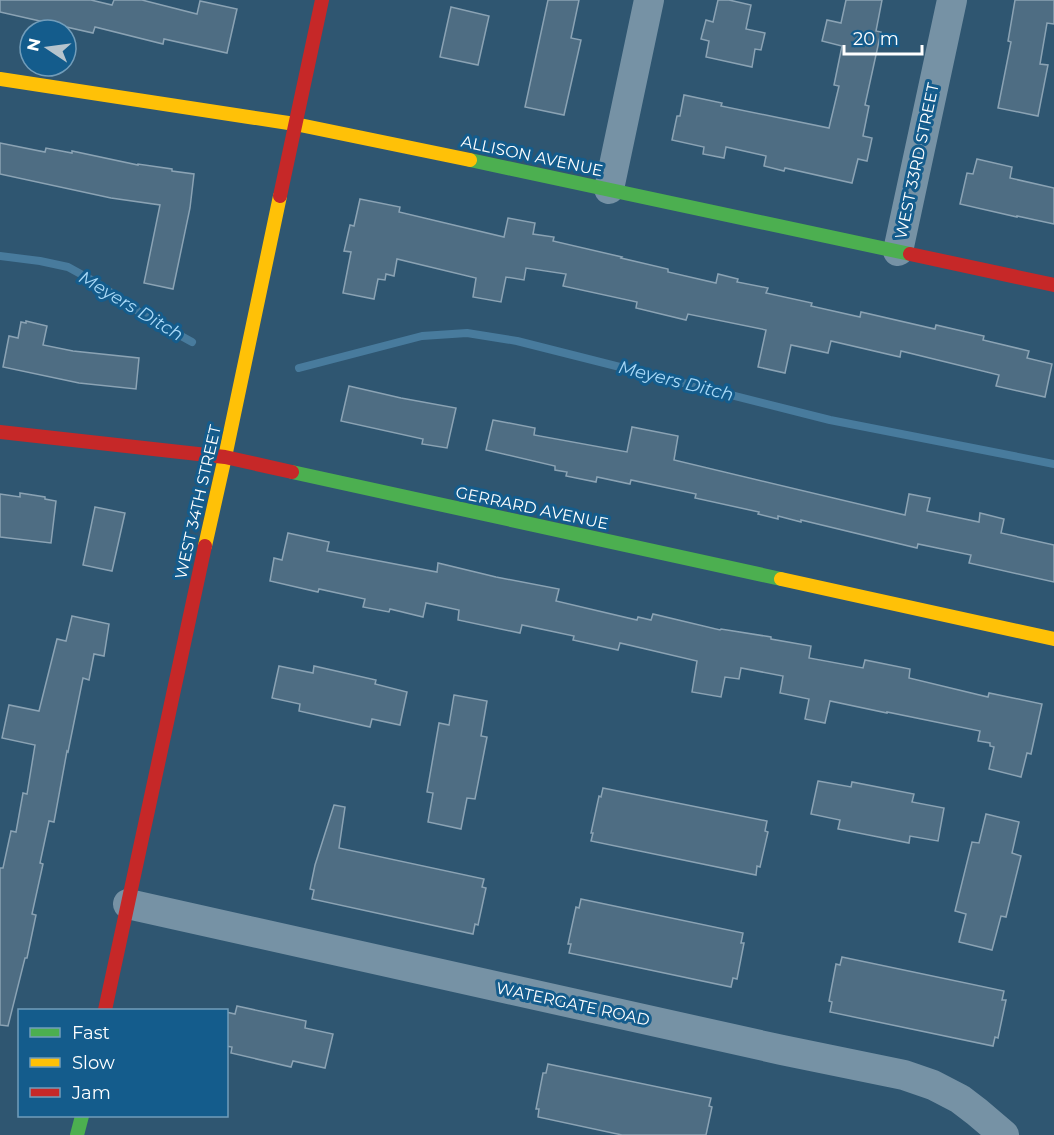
<svg xmlns="http://www.w3.org/2000/svg" width="1054" height="1135" font-family="Montserrat,sans-serif">
<rect width="100%" height="100%" fill="#2f5671"/>
<g fill="none" stroke-linecap="round" stroke-linejoin="round">
<g stroke="#487b9d" stroke-width="8">
<path d="M0,256L40,261L68,267L97,283L145,316L192,342"/>
<path d="M299,368L422,336L467,333L517,341L830,420L1054,464"/>
</g>
</g>
<g fill="#4e6d83" stroke="#8ba3b4" stroke-width="1.5">
<path d="M0,0H91L112,5L114,0H142L197,14L200,1L237,9L227,53L164,39L163,44L95,27L93,33L0,12Z"/>
<path d="M548,0H579L571,38L581,40L564,115L525,107Z"/>
<path d="M718,0H729L751,5L746,29L765,33L761,50L755,49L752,67L706,57L709,41L701,39L706,20L713,22Z"/>
<path d="M846,0H882L876,31L881,32L865,105L869,106L863,136L872,138L867,161L858,159L852,183L785,168L784,171L764,166L766,156L726,147L724,158L703,154L704,147L672,140L677,116H680L684,95L722,103L721,106L829,128L839,86L834,85L842,46L822,41L827,20L841,23Z"/>
<path d="M1015,0H1054V24L1047,23L1040,64L1048,65L1038,116L998,108L1011,42L1008,41Z"/>
<path d="M451,7L489,16L478,65L440,57Z"/>
<path d="M0,143L45,152L46,148L72,153V151L138,165V164L172,169V171L194,174L190,208L173,289L144,283L160,205L111,198L0,174Z"/>
<path d="M977,159L1012,167L1010,178L1054,188V224L1017,216V217L960,204L967,173L973,174Z"/>
<path d="M360,199L400,207L399,212L504,237L508,218L535,223L533,234L554,237L553,241L622,257L621,258L668,269V272L716,283L718,274L738,279L737,282L768,288L766,293L812,303L811,306L860,317L861,312L935,329L936,325L984,336L983,340L1029,351L1027,358L1052,364L1045,397L996,386L999,375L901,351L900,357L831,341L828,353L791,345L785,373L758,367L766,330L688,314L686,320L636,308L637,302L563,286L566,274L526,268L524,280L506,277L501,302L473,297L476,278L397,259L394,276L386,274L385,280L378,279L374,299L343,293L351,252L344,251L350,225L354,226Z"/>
<path d="M26,321L47,326L43,345L73,351L139,358L136,389L79,383L3,367L9,336L18,338L21,322L26,323Z"/>
<path d="M349,386L401,398L456,408L447,448L422,444L423,439L341,421Z"/>
<path d="M493,420L535,428L534,435L627,452L632,427L678,436L674,460L905,515L909,494L930,498L927,511L979,522L980,513L1004,519L1001,533L1054,545V582L969,563L971,555L918,544L917,548L801,520V522L778,516V519L758,514L759,512L695,498L696,494L631,480L630,484L597,477L596,482L566,476L567,472L555,470V466L486,450Z"/>
<path d="M20,493L45,497V499L56,501L51,543L0,537V494L20,497Z"/>
<path d="M95,507L125,513L112,571L83,565Z"/>
<path d="M288,533L329,542L327,551L437,572L438,563L496,577L559,589L556,601L637,620L638,617L651,620L653,614L720,630L721,629L771,637V639L811,646L809,658L863,668L865,660L910,669L909,678L988,697L989,693L1042,704L1031,754L1027,753L1021,777L989,769L994,747L990,746V743L978,741L980,731L887,712V713L830,701L825,723L805,719L809,699L780,693L783,676L741,668L739,679L725,677L721,697L692,692L697,661L620,643L618,650L573,640L574,636L522,625L520,633L458,620L459,610L426,603L423,617L390,609L389,612L363,607L365,599L319,589L318,592L270,581L274,558L282,560Z"/>
<path d="M72,616L109,624L104,656L94,654L89,680L83,678L68,752L67,751L54,822L49,821L40,863L43,864L32,914L36,915L27,958H25L8,1026L0,1025V868H3L11,831L16,832L23,793L27,794L35,745L2,738L9,705L39,711L57,639L66,641Z"/>
<path d="M279,666L313,673L314,666L376,680L375,684L407,692L400,725L372,719L370,727L299,711L300,704L272,698Z"/>
<path d="M454,695L487,701L481,736L487,737L475,799L467,798L461,829L428,822L433,793L427,792L439,723L449,725Z"/>
<path d="M818,781L851,787L852,782L914,794L912,802L944,808L938,841L910,836L909,843L838,829L840,820L811,814Z"/>
<path d="M603,788L767,821L765,831L768,832L760,867L757,866L756,875L591,841L593,833H591L599,796L601,797Z"/>
<path d="M334,805L345,807L339,848L484,879L482,887L486,888L478,925L475,924L473,934L312,899L314,890L310,889L315,865Z"/>
<path d="M986,814L1019,822L1012,853L1021,856L1006,917L1001,916L992,950L959,942L966,914L955,911L972,842L979,843Z"/>
<path d="M581,899L743,933L741,943H744L737,979L733,978L731,987L569,953L571,944H568L576,907L579,908Z"/>
<path d="M842,957L1004,991L1002,1000H1006L998,1038L995,1037L993,1046L830,1012L832,1002L829,1001L836,964L840,965Z"/>
<path d="M237,1006L306,1021L305,1028L333,1034L325,1068L293,1061L291,1067L231,1053L232,1047L226,1046V1012L235,1014Z"/>
<path d="M548,1064L711,1098L709,1106L712,1107L706,1135H622L538,1117L539,1109H536L543,1073H546Z"/>
</g>
<g fill="none" stroke-linecap="round" stroke-linejoin="round">
<g stroke="#7692a5" stroke-width="30">
<path d="M609,189L649,0"/>
<path d="M898,251L952,0"/>
<path d="M128,904L782,1050L904,1075L933,1085L960,1099L977,1112L1004,1135"/>
</g>
<g stroke="#4caf50" stroke-width="14">
<path d="M470,160L910,254"/>
<path d="M292,472L781,579"/>
<path d="M77,1135L82,1116"/>
</g>
<g stroke="#ffc107" stroke-width="14">
<path d="M0,79L295,124L470,160"/>
<path d="M205,546L225,457L280,196"/>
<path d="M781,579L1054,639"/>
</g>
<g stroke="#c62828" stroke-width="14">
<path d="M280,196L322,0"/>
<path d="M910,254L1054,285"/>
<path d="M0,432L225,457L292,472"/>
<path d="M105,1010L205,546"/>
</g>
</g>
<g text-anchor="middle" dominant-baseline="central" stroke-width="6" stroke-linejoin="round" paint-order="stroke">
<g font-size="16" fill="#fff" stroke="#145c8c">
<text transform="translate(532 156) rotate(12)">ALLISON AVENUE</text>
<text transform="translate(917 161) rotate(-78)">WEST 33RD STREET</text>
<text transform="translate(198 502) rotate(-77)">WEST 34TH STREET</text>
<text transform="translate(532 508) rotate(12)">GERRARD AVENUE</text>
<text transform="translate(573 1004) rotate(12)">WATERGATE ROAD</text>
</g>
<g font-size="18" font-style="italic" fill="#a9d9f7" stroke="#145c8c">
<text transform="translate(131 306) rotate(31)">Meyers Ditch</text>
<text transform="translate(676 381) rotate(14)">Meyers Ditch</text>
</g>
</g>
<rect x="18" y="1009" width="210" height="108" fill="#145c8c" stroke="#729dba" stroke-width="1.5"/>
<rect x="30" y="1028" width="30" height="9" fill="#4caf50" stroke="#729dba" stroke-width="1.5"/>
<text x="72" y="1039" font-size="18" fill="#ffffff">Fast</text>
<rect x="30" y="1058" width="30" height="9" fill="#ffc107" stroke="#729dba" stroke-width="1.5"/>
<text x="72" y="1069" font-size="18" fill="#ffffff">Slow</text>
<rect x="30" y="1088" width="30" height="9" fill="#c62828" stroke="#729dba" stroke-width="1.5"/>
<text x="72" y="1099" font-size="18" fill="#ffffff">Jam</text>
<g transform="translate(48 48) rotate(283)"><circle r="28" fill="#145c8c" stroke="#729dba" stroke-width="1.5"/>
<path d="M0-4.5L10 22L0 15L-10 22Z" fill="#b6c4cd"/>
<text y="-9" font-size="16" font-weight="bold" text-anchor="middle" fill="#ffffff">N</text>
</g>
<path d="M844 45v9h78v-9" fill="none" stroke="#ffffff" stroke-width="3"/>
<text x="853" y="45" font-size="18" fill="#ffffff" stroke="#145c8c" stroke-width="4.5" paint-order="stroke">20 m</text>
</svg>
